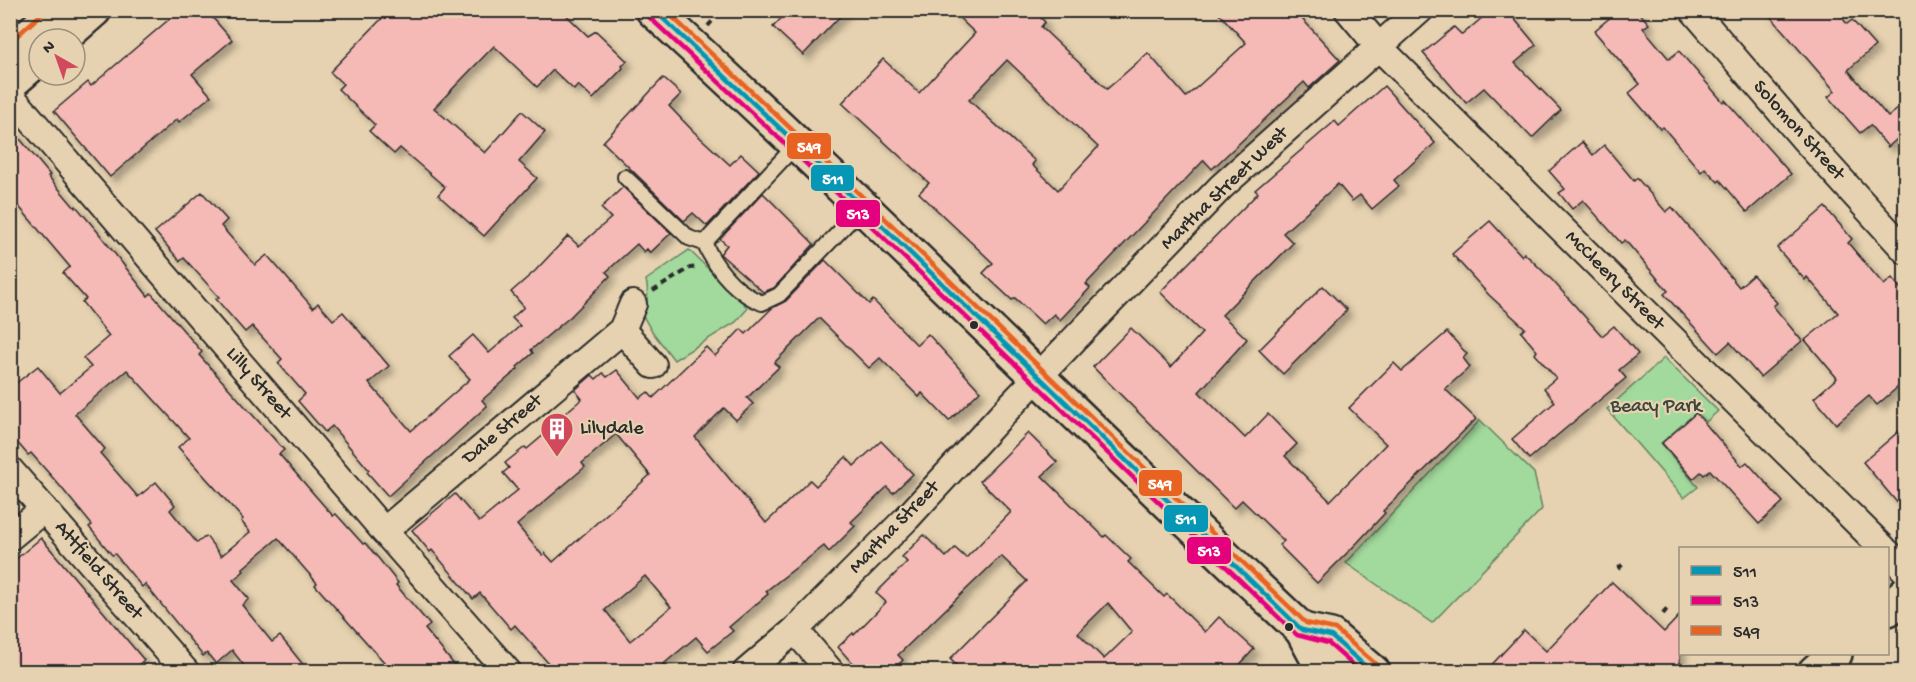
<svg xmlns="http://www.w3.org/2000/svg" width="1916" height="682" font-family="'Gochi Hand',sans-serif">
<defs>
<filter id="shadow"><feDropShadow dx="5.5" dy="5.5" stdDeviation="3" flood-color="#0004"/></filter>
</defs>
<rect width="100%" height="100%" fill="#e6d2b0"/>
<filter id="ink" filterUnits="userSpaceOnUse"><feTurbulence type="fractalNoise" baseFrequency=".0167" numOctaves="2"/><feDisplacementMap in="SourceGraphic" scale="12" xChannelSelector="R" yChannelSelector="G"/><feConvolveMatrix kernelMatrix="1 2 1 2 8 2 1 2 1" color-interpolation-filters="sRGB"/></filter>
<g filter="url(#ink)">
<g fill="#a2d99c" stroke="#668264" stroke-width="1.5">
<path d="M689,250L748,308L736,322L674,360L651,330L642,314C648,302 649,294 646,280Z"/>
<path d="M1664,358L1718,411L1706,422L1697,412L1661,443L1698,487L1684,498L1607,409Z"/>
<path d="M1480,420L1534,473L1542,509L1432,623L1346,563Z"/>
</g>
<g fill="#f5b9b6" stroke="#2b2b2b" stroke-width="1.5" fill-rule="evenodd" filter="url(#shadow)">
<path d="M180,10H206L232,40L192,74L211,96L179,122L177,119L110,177L54,111L88,82L91,86Z"/>
<path d="M390,10L562,11L588,36L596,31L627,61L622,66L623,68L593,99L578,85L574,90L553,70L537,87L494,46L434,108L485,153L522,111L545,132L519,162L537,178L484,236L438,195L445,187L400,148L394,154L369,131L375,125L338,89L343,84L330,72Z"/>
<path d="M789,10H846L803,55L773,27Z"/>
<path d="M951,10H1033L1045,22L1041,27L1107,89L1148,53L1186,97L1246,43L1216,10H1294L1340,60L1309,88L1304,82L1212,169L1204,160L1086,284L1090,288L1060,320L1054,314L1043,324L1015,298L1012,300L983,273L993,263L919,193L929,183L842,103L883,59L919,93L975,33ZM1007,60L1098,147L1058,190L1032,165L1035,161L969,100Z"/>
<path d="M1491,10H1507L1536,45L1515,63L1561,110L1532,138L1484,88L1466,103L1423,53L1454,27L1462,35Z"/>
<path d="M1619,10H1637L1649,24L1643,28L1669,59L1679,51L1723,102L1725,100L1791,174L1747,212L1720,180L1718,182L1705,168L1701,172L1663,127L1660,129L1629,93L1640,84L1594,31Z"/>
<path d="M1765,10H1836L1847,24L1852,20L1875,46L1848,70L1888,117L1905,103V132L1888,147L1870,125L1860,133L1828,97L1835,91Z"/>
<path d="M663,78L681,94L669,106L693,131L730,165L741,154L759,171L707,226L693,213L684,221L603,142Z"/>
<path d="M1384,86L1435,143L1394,180L1399,186L1372,209L1360,195L1352,201L1338,184L1283,233L1293,243L1222,315L1247,339L1199,392L1245,438L1268,414L1297,444L1285,456L1330,501L1386,444L1349,408L1394,363L1402,371L1447,332L1467,354L1463,358L1470,367L1445,389L1476,419L1383,511L1385,513L1357,543L1317,583L1279,545L1284,541L1242,500L1234,508L1093,367L1131,328L1171,367L1202,333L1160,292L1258,193L1255,190L1335,121L1339,126Z"/>
<path d="M10,127L50,175L48,176L75,208L76,206L97,231L148,296L151,293L202,352L199,355L284,450L279,454L333,516L336,514L363,544L365,543L379,559L398,583L396,585L430,625L425,629L460,672H393L315,585L317,583L278,538L242,569L244,571L233,580L249,599L242,605L272,642L280,636L309,672H249L232,650L216,664L207,653L203,656L145,584L142,587L115,554L112,555L89,527L92,525L60,486L31,453L28,455L10,434V388L38,366L60,393L91,367L83,358L109,336L82,302L86,299L63,273L70,267L10,196ZM127,370L189,438L178,447L243,519L241,521L250,532L221,556L206,536L197,543L170,510L175,505L156,482L138,497L100,453L105,449L75,414Z"/>
<path d="M1582,142L1593,155L1604,145L1634,181L1637,178L1666,212L1672,207L1739,287L1753,275L1777,303L1773,306L1802,341L1760,377L1730,342L1718,353L1664,294L1668,291L1625,240L1621,243L1583,200L1572,209L1559,193L1565,189L1549,171Z"/>
<path d="M623,187L671,233L650,253L647,249L644,252L637,244L606,272L610,276L590,297L570,317L531,350L533,353L517,367L518,369L482,400L487,406L388,496L367,472L369,470L332,426L325,432L298,401L305,394L278,363L282,359L252,326L245,332L216,299L219,297L184,258L180,261L155,232L202,192L227,220L221,226L255,265L267,255L313,308L318,303L333,320L343,312L389,366L369,383L411,431L470,379L449,356L473,335L489,353L520,326L512,318L524,307L511,292L535,271L568,236L579,246L611,218L601,208Z"/>
<path d="M763,193L814,244L774,288L763,292L720,254L727,245L720,239Z"/>
<path d="M1825,207L1852,239L1848,243L1884,285L1892,278L1905,294V381L1877,405L1869,396L1836,424L1814,398L1837,378L1805,340L1838,313L1807,277L1805,280L1777,248Z"/>
<path d="M1490,221L1522,256L1524,253L1552,280L1602,336L1614,326L1638,354L1619,370L1626,378L1529,459L1512,439L1555,402L1544,388L1556,378L1535,354L1537,351L1521,332L1525,328L1489,295L1452,254Z"/>
<path d="M825,260L869,304L873,300L917,345L928,334L980,391L949,421L922,393L919,397L880,358L869,368L819,318L774,363L779,367L747,398L753,404L736,420L724,408L695,437L766,523L810,480L816,486L846,457L854,466L881,441L913,474L893,493L887,487L851,522L855,526L829,552L824,546L766,591L768,594L729,627L733,631L708,651L696,637L654,672H556L515,625L511,629L480,593L473,599L432,550L430,552L412,530L455,494L479,522L518,490L503,473L509,468L505,463L525,447L527,449L559,422L557,420L582,399L575,390L592,375L596,379L603,373L607,377L617,370L640,398L648,392L653,398L706,347L715,356L741,329L746,334L772,308L786,301ZM616,434L650,475L553,562L545,553L542,555L517,525L585,467L582,463ZM645,576L671,607L630,641L605,610Z"/>
<path d="M1323,286L1347,310L1283,374L1259,350Z"/>
<path d="M1696,413L1742,466L1747,462L1783,502L1759,524L1710,470L1704,475L1701,472L1693,479L1662,443Z"/>
<path d="M1905,426V512L1863,462Z"/>
<path d="M1028,433L1057,462L1042,476L1104,537L1106,535L1131,559L1128,562L1164,597L1167,594L1205,632L1219,617L1254,649L1233,672H963L950,659L1027,581L1001,556L898,655L903,660L891,672H860L838,647L853,633L854,635L886,602L876,593L907,562L902,557L924,535L946,557L955,548L966,558L1011,512L980,481ZM1108,603L1132,632L1104,659L1078,633Z"/>
<path d="M41,538L144,660L130,672H21L10,659V564Z"/>
<path d="M1612,582L1664,632L1680,615V672H1485L1524,630L1546,651Z"/>
</g>
<g fill="none" stroke-linecap="round" stroke-linejoin="round">
<g stroke="#2b2b2b" stroke-width="18">
<g id="service">
<path d="M797,144L704,243C716,268 735,292 762,303L779,295L863,207"/>
<path d="M625,177L689,238L704,243"/>
</g>
</g>
<g stroke="#2b2b2b" stroke-width="30">
<g id="minor">
<path d="M1348,10L1379,47L1883,548"/>
<path d="M1693,10L1805,140L1906,251"/>
<path d="M10,95L384,531L508,672"/>
<path d="M622,330L653,365"/>
<path d="M10,470L186,672"/>
<path d="M384,531L622,330L633,304"/>
<path d="M10,537L44,509"/>
<path d="M1888,553L1906,571"/>
<path d="M795,630L831,672"/>
<path d="M746,672L795,630L907,518L1011,405L1221,187L1420,10"/>
</g>
</g>
<g stroke="#2b2b2b" stroke-width="38">
<g id="tertiary">
<path d="M1888,609L1906,593"/>
<path d="M1815,672L1835,654"/>
</g>
</g>
<g stroke="#2b2b2b" stroke-width="38">
<g id="secondary">
<path d="M61,39L94,10"/>
<path d="M10,52L58,10"/>
<path d="M10,83L39,58"/>
</g>
</g>
<g stroke="#2b2b2b" stroke-width="38">
<g id="primary">
<path d="M653,10C874,212 1084,426 1302,630L1316,656L1333,672"/>
<path d="M1302,630L1331,636L1373,672"/>
</g>
</g>
<g stroke="#2b2b2b" stroke-width="4" stroke-dasharray="6 4.5" stroke-linecap="butt">
<path d="M708,26L722,10"/>
<path d="M653,291L690,268L698,267"/>
<path d="M1618,569L1624,563"/>
<path d="M1663,614L1669,606"/>
</g>
<use href="#service" stroke="#e6d2b0" stroke-width="14"/>
<use href="#minor" stroke="#e6d2b0" stroke-width="26"/>
<use href="#tertiary" stroke="#e6d2b0" stroke-width="33"/>
<use href="#secondary" stroke="#e6d2b0" stroke-width="33"/>
<use href="#primary" stroke="#e6d2b0" stroke-width="33"/>
<g stroke="#e6d2b0" stroke-width="9">
<path id="bus-1" d="M654,10L817,163L1302,630L1331,636L1372,672"/>
</g>
<g stroke="#e6d2b0" stroke-width="9">
<path id="bus-2" d="M648,16L812,169L1297,635L1328,643L1361,672"/>
</g>
<g stroke="#e6d2b0" stroke-width="9">
<g id="bus-3">
<path d="M665,10L822,158L1306,623L1335,629L1378,666"/>
<path d="M10,42L46,10"/>
</g>
</g>
<use href="#bus-1" stroke="#0696b6" stroke-width="4.5"/>
<use href="#bus-2" stroke="#e5007d" stroke-width="4.5"/>
<use href="#bus-3" stroke="#e86222" stroke-width="4.5"/>
</g>
</g>
<defs>
<g id="building-pin" transform="scale(1.725)"><path d="M0 17L-7.5 6A9.5 9.5 0 1 1 7.5 6Z" fill="#d1495b" stroke="#e6d2b0"/><path d="M-4-6H4V6H1V3H-1V6H-4ZM-2.5-4.3h1.7v1.8h-1.7ZM.8-4.3h1.7v1.8H.8ZM-2.5-1h1.7V.8h-1.7ZM.8-1h1.7V.8H.8Z" fill="#fff"/></g>
</defs>
<g fill-rule="evenodd">
<use href="#building-pin" x="557" y="429"/>
</g>
<g fill="#2b2b2b" stroke="#e6d2b0" stroke-width="2">
<circle cx="974" cy="325" r="5"/>
<circle cx="1289" cy="627" r="5"/>
</g>
<g text-anchor="middle" dominant-baseline="central" stroke-width="4.5" stroke-linejoin="round" paint-order="stroke">
<g font-size="20" fill="#2b2b2b" stroke="#e6d2b0">
<text transform="translate(1798 131) rotate(48)">Solomon Street</text>
<text transform="translate(1225 189) rotate(-44)">Martha Street West</text>
<text transform="translate(1614 281) rotate(45)">McCleery Street</text>
<text transform="translate(258 384) rotate(49)">Lilly Street</text>
<text transform="translate(503 430) rotate(-40)">Dale Street</text>
<text transform="translate(895 528) rotate(-46)">Martha Street</text>
<text transform="translate(98 571) rotate(49)">Attfield Street</text>
</g>
<g font-size="20" fill="#3d453c" stroke="#e6d2b0">
<text x="1656" y="407">Beacy Park</text>
</g>
<g font-size="20" fill="#2b2b2b" stroke="#e6d2b0" text-anchor="start">
<text x="580" y="429">Lilydale</text>
</g>
</g>
<g stroke="#e6d2b0" stroke-width="2">
<rect x="786" y="132" width="46" height="28" rx="6" fill="#e86222"/>
<rect x="810" y="164" width="45" height="28" rx="6" fill="#0696b6"/>
<rect x="835" y="199" width="46" height="29" rx="6" fill="#e5007d"/>
<rect x="1138" y="469" width="45" height="28" rx="6" fill="#e86222"/>
<rect x="1163" y="504" width="46" height="29" rx="6" fill="#0696b6"/>
<rect x="1186" y="536" width="46" height="29" rx="6" fill="#e5007d"/>
</g>
<g font-size="16" text-anchor="middle" font-weight="bold" fill="#fff">
<text x="809" y="152">549</text>
<text x="833" y="184">511</text>
<text x="858" y="219">513</text>
<text x="1160" y="489">549</text>
<text x="1186" y="524">511</text>
<text x="1209" y="556">513</text>
</g>
<rect width="1916" height="682" fill="none" stroke="#e6d2b0" stroke-width="36"/>
<rect x="18" y="18" width="1880" height="646" fill="none" stroke="#2b2b2b" stroke-width="2" filter="url(#ink)"/>
<rect x="1679" y="547" width="210" height="108" fill="#e6d2b0" stroke="#9b8f7b" stroke-width="1.5"/>
<rect x="1691" y="566" width="30" height="9" fill="#0696b6" stroke="#9b8f7b" stroke-width="1.5"/>
<text x="1733" y="577" font-size="18" fill="#2b2b2b">511</text>
<rect x="1691" y="596" width="30" height="9" fill="#e5007d" stroke="#9b8f7b" stroke-width="1.5"/>
<text x="1733" y="607" font-size="18" fill="#2b2b2b">513</text>
<rect x="1691" y="626" width="30" height="9" fill="#e86222" stroke="#9b8f7b" stroke-width="1.5"/>
<text x="1733" y="637" font-size="18" fill="#2b2b2b">549</text>
<g transform="translate(57 57) rotate(320)"><circle r="28" fill="#e6d2b0" stroke="#9b8f7b" stroke-width="1.5"/>
<path d="M0-4.5L10 22L0 15L-10 22Z" fill="#d1495b"/>
<text y="-9" font-size="16" font-weight="bold" text-anchor="middle" fill="#2b2b2b">N</text>
</g>
</svg>
